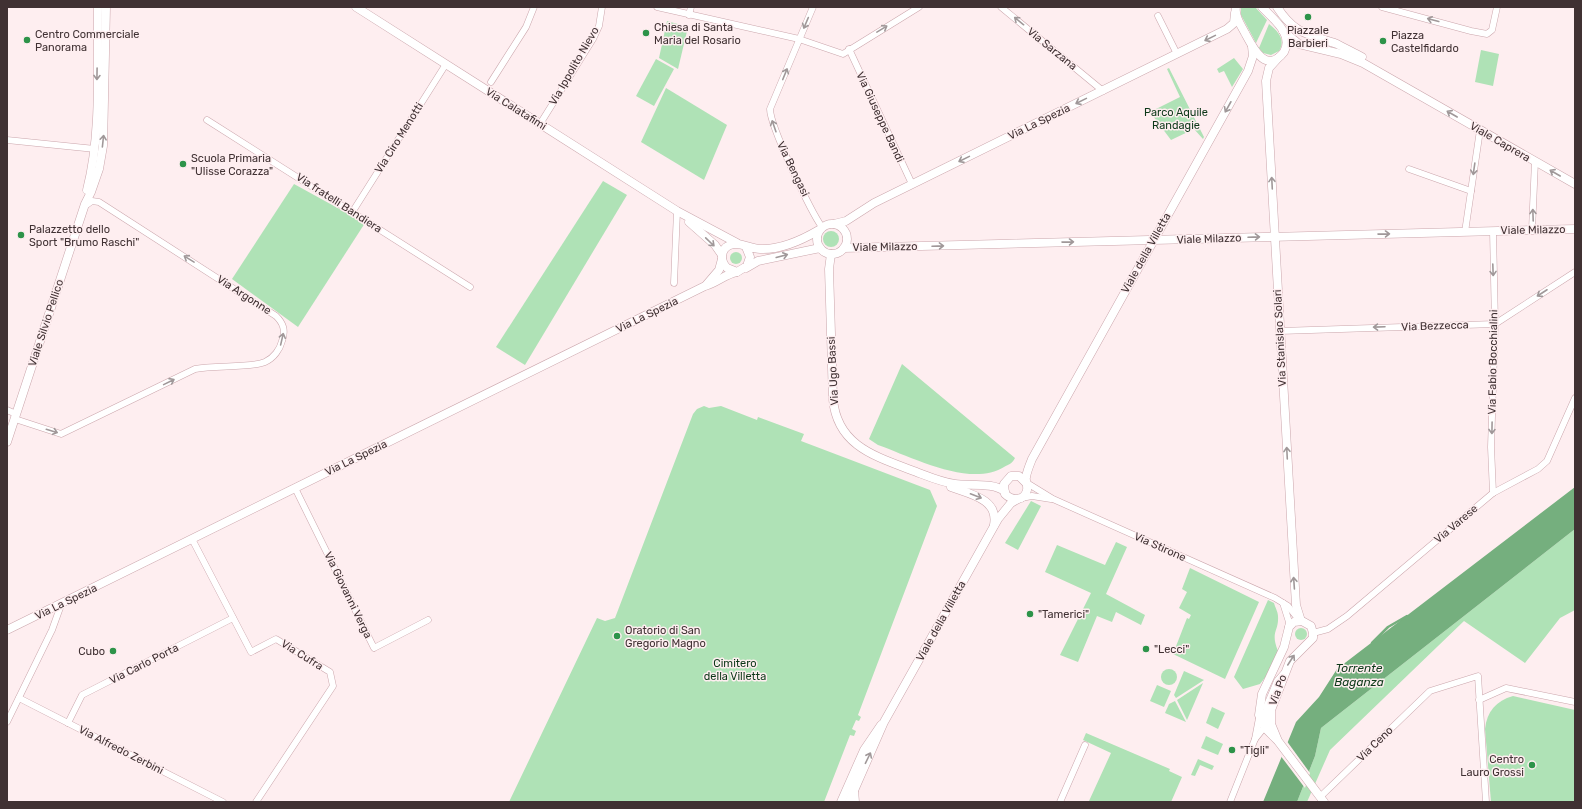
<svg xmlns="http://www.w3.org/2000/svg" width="1582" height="809" font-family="Rubik,sans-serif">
<rect width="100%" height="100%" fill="#feeef0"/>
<g fill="#afe2b6">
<path d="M1241,7H1255L1267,20L1256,43L1241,15Z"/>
<path d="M667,21L688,27L678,69L659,58Z"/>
<path d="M1269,24C1278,31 1286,40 1279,51L1271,55L1263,53L1259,48Z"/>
<path d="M1481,50L1499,54L1493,86L1475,82Z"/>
<path d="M1234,58L1243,69L1232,87L1224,71L1219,73L1217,69Z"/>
<path d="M656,59L674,69L654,106L636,96Z"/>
<path d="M1169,68L1204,137L1203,139L1194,129L1171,140L1150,112L1180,97L1167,69Z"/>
<path d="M666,88L727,125L704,180L641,142Z"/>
<path d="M603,181L627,195L525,365L496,347Z"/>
<path d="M294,184L365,223L298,327L232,279Z"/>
<circle cx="831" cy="239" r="8"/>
<circle cx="736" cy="258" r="6"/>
<path d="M902,364L1015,458C1012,464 1009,464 1004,467C970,488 912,457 878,445L869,439Z"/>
<path d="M704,406L709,408L721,406L757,420L758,417L804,434L801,441L930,490L937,506L858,715L861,717L859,721L856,720L852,729L856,731L854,736L850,735L824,802H509L597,618L605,621L615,618L693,414L697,409Z"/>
<path d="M1031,501L1041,506L1018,550L1005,543Z"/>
<path d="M1575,529V610L1560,618L1525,663L1464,621L1330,750L1307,802H1297L1315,756L1321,728Z"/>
<path d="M1116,542L1127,547L1106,594L1145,615L1141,625L1116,612L1112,622L1097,616L1078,662L1060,655L1091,593L1045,572L1057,545L1105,565Z"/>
<path d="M1190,568L1259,602L1225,679L1173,654L1187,618L1189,619L1191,615L1179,608L1187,592L1182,589Z"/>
<path d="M1268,600L1274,603C1275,607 1278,612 1278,616C1279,632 1270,631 1278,651L1271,670L1260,684L1243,689L1234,677Z"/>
<circle cx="1301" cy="634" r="6"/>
<circle cx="1169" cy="677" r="8"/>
<path d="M1184,671L1204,680L1176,698L1174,695Z"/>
<path d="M1203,683L1187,720L1177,700Z"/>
<path d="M1157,685L1171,691L1164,707L1150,701Z"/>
<path d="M1513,696L1575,710V802H1491L1485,729C1487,711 1496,701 1513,696Z"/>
<path d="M1175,701L1186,722L1165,713L1169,704Z"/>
<path d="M1212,707L1225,713L1218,729L1206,723Z"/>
<path d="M1086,733L1170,769L1169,771L1182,777L1171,802L1089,801L1111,753L1083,740Z"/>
<path d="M1206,736L1223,744L1218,755L1201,748Z"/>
<path d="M1198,759L1214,766L1212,770L1200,765L1195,776L1191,775Z"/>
</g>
<path fill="#75af7e" d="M1575,487V529L1321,728L1315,756L1297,802H1263L1296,722L1319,697L1337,669Z"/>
<path fill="#feeef0" d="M1286,740L1310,773L1305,788L1280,755Z"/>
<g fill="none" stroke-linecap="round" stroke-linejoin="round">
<path stroke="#75af7e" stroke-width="2.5" d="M1372,643L1388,627L1407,616"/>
<g stroke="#cba6ac" stroke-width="7">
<g id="street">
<path d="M657,7L799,39L843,54L919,7"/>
<path d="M813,7L770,109C770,126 811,212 822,227"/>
<path d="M1001,7L1103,91"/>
<path d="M1382,7L1471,31L1487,34L1492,30L1497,7"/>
<path d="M689,15L691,7"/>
<path d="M1158,16L1177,54"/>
<path d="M849,49L912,184"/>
<path d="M491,82L526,27L534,7"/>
<path d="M207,120L470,287"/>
<path d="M540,124L593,39L599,26L602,7"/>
<path d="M7,140L95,149"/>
<path d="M1409,169L1471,191"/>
<path d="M353,211L446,64"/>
<path d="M1532,230L1535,161"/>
<path d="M1493,231L1495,324L1491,447L1493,493"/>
<path d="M1465,232L1480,130"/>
<path d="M674,283L677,211"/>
<path d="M1280,331L1495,324L1575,272"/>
<path d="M7,410L16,414"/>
<path d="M15,419L61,434L195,369C214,365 251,368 265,362C274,358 280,349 282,341C286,330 283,323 276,316L99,202L92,201L85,206"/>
<path d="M1027,483L1053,499L1275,598L1288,606L1299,620"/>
<path d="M295,488L374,648L428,620"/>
<path d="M1021,498L1032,496L1051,499"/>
<path d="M192,539L251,652L276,639L330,672L333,686L256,802"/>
<path d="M1283,603L1289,622L1288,628"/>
<path d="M1313,633L1328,629L1347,616L1493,493L1538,469L1547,461L1575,398"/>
<path d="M19,698L223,802"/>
<path d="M1479,700L1506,688L1575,702"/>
<path d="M7,722L52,630L61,605"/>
<path d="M68,723L82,695L233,618"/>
<path d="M1255,739L1263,729L1267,705L1277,681L1283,674"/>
<path d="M855,790L856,802"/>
<path d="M1320,797L1430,691L1478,676L1486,802"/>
<path d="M1060,802L1085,745"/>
<path d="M1230,802L1255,739L1259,718"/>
</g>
</g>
<g stroke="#cba6ac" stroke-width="9">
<g id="secondary">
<path d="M356,7L677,211L737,243"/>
<path d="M1236,7C1234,16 1241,25 1245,33C1253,48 1266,75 1284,52C1294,34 1273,19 1262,7"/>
<path d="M1277,7C1295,35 1309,34 1337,44C1345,48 1354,53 1362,57"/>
<path d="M1283,31L1299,44L1341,54L1363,63L1575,184"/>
<path d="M1278,58L1269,68L1266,81L1295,588L1296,605L1301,621"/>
<path d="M87,190C102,131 97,67 98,7"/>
<path d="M689,222L715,245L722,255"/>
<circle cx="832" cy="239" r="15"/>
<path d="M834,224L846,221L874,203L1227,29L1234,23L1235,13"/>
<path d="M746,247L750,257L747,266L737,272L727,268C720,261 720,249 730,245C739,241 750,249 760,249C781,250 802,240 819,230"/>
<path d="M844,248L1575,229"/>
<path d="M831,254L829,269L833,399C837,445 874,456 911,470C925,475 940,482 955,484C968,486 995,482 1005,492"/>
<path d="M746,268L758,261L820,248"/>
<path d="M707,284L719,270L722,259"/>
<path d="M7,442L85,204L91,192L99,169L103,146L106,7"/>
<path d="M1026,483L1019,476H1011L1004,484L1005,494C1012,501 1025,501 1027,490C1028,485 1025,481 1026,477C1027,471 1030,464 1032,459L1248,71L1253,56L1252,46"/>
<path d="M951,487C970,494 999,499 994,525"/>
<path d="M7,630L705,286C717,283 725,274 737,272"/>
<path d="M1278,741L1271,724V710L1290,661L1313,638V633L1311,626L1302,621L1294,622L1289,627L1284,647L1262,694L1259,715L1265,728L1278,741L1324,802"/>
<path d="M841,802L864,750L881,725"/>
<path d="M849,802L884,722L998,519L1011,503L1018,499"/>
</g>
</g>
<use href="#street" stroke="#fff" stroke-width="6"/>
<use href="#secondary" stroke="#fff" stroke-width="8"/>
</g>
<defs><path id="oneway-shaft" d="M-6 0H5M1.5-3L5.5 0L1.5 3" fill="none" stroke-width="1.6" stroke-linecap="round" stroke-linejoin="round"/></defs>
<g stroke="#a09899">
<use href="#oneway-shaft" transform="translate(1433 20) rotate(-165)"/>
<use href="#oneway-shaft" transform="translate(1019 21) rotate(-141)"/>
<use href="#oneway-shaft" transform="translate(806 23) rotate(113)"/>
<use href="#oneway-shaft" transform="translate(882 29) rotate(-31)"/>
<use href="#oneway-shaft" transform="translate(1210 38) rotate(154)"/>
<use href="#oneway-shaft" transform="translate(97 74) rotate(91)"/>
<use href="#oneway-shaft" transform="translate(785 74) rotate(-68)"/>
<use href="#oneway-shaft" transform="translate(1081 101) rotate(154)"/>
<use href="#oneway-shaft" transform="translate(1228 107) rotate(119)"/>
<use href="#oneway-shaft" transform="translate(1452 114) rotate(-150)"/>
<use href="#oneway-shaft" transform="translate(774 126) rotate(-109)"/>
<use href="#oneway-shaft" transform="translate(103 141) rotate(-84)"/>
<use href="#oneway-shaft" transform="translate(964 159) rotate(154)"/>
<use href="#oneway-shaft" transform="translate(1474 169) rotate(98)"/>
<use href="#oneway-shaft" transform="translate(1555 173) rotate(-150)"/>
<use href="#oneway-shaft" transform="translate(1272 183) rotate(-93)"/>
<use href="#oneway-shaft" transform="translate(1533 215) rotate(-92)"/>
<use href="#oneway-shaft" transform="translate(1384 234) rotate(-1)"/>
<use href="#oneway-shaft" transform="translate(1254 237) rotate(-2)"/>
<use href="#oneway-shaft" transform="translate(710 242) rotate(44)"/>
<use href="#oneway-shaft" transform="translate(1068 242) rotate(-1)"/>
<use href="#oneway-shaft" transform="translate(938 246) rotate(-2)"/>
<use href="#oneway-shaft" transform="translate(782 256) rotate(-15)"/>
<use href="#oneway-shaft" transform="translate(189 259) rotate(-148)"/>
<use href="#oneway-shaft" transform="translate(1493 270) rotate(88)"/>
<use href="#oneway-shaft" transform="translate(1542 293) rotate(147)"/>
<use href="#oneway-shaft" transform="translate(1379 327) rotate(178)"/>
<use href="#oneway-shaft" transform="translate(282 339) rotate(-77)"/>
<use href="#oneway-shaft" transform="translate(169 382) rotate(-26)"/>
<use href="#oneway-shaft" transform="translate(1492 428) rotate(91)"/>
<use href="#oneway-shaft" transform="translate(52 431) rotate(17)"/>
<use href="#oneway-shaft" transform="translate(1287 453) rotate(-93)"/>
<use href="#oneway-shaft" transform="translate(976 496) rotate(21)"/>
<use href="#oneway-shaft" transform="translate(1294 583) rotate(-94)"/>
<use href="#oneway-shaft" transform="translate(1291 660) rotate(-57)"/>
<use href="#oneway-shaft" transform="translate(868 758) rotate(-64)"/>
</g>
<g fill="#2d9349" stroke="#feeef0" stroke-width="1.5">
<circle cx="1308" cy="17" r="4"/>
<circle cx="646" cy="33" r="4"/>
<circle cx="27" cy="40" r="4"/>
<circle cx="1383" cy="41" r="4"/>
<circle cx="183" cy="164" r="4"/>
<circle cx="21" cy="235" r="4"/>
<circle cx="1030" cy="614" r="4"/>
<circle cx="617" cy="636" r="4"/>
<circle cx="1146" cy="649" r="4"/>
<circle cx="113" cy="651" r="4"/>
<circle cx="1232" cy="750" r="4"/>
<circle cx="1532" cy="765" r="4"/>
</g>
<g text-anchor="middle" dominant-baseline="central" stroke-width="3" stroke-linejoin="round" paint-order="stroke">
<g font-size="11" fill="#403133" stroke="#feeef0" text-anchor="start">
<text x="654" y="27">Chiesa di Santa<tspan x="654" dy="13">Maria del Rosario</tspan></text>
<text x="1308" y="30" text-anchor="middle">Piazzale<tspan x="1308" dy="13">Barbieri</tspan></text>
<text x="35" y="34">Centro Commerciale<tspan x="35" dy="13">Panorama</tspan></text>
<text x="1391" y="35">Piazza<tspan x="1391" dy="13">Castelfidardo</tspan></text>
<text x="191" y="158">Scuola Primaria<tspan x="191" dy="13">"Ulisse Corazza"</tspan></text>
<text x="29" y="229">Palazzetto dello<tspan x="29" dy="13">Sport "Brumo Raschi"</tspan></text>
<text x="1038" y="614">"Tamerici"</text>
<text x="625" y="630">Oratorio di San<tspan x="625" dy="13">Gregorio Magno</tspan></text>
<text x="1154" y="649">"Lecci"</text>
<text x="105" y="651" text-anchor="end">Cubo</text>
<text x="1240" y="750">"Tigli"</text>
<text x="1524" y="759" text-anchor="end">Centro<tspan x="1524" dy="13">Lauro Grossi</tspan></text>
</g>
<g font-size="11" fill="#403133" stroke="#feeef0">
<text transform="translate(1052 49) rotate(39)">Via Sarzana</text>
<text transform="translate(574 66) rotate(-60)">Via Ippolito Nievo</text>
<text transform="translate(516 109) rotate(32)">Via Calatafimi</text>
<text transform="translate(880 117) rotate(65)">Via Giuseppe Bandi</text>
<text transform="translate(1039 122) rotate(-26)">Via La Spezia</text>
<text transform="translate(399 138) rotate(-58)">Via Ciro Menotti</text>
<text transform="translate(1500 142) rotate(30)">Viale Caprera</text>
<text transform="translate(793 169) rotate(64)">Via Bengasi</text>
<text transform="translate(339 203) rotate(33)">Via fratelli Bandiera</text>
<text transform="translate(1533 230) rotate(-1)">Viale Milazzo</text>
<text transform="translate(1209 239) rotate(-2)">Viale Milazzo</text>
<text transform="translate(885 247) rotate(-1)">Viale Milazzo</text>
<text transform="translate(1146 253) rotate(-61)">Viale della Villetta</text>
<text transform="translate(244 295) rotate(33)">Via Argonne</text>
<text transform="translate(647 315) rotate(-26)">Via La Spezia</text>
<text transform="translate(46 323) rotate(-72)">Viale Silvio Pellico</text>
<text transform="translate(1435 326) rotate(-2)">Via Bezzecca</text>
<text transform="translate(1280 338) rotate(-93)">Via Stanislao Solari</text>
<text transform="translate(1493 362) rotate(-89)">Via Fabio Bocchialini</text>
<text transform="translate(833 371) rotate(-93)">Via Ugo Bassi</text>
<text transform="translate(356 458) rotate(-26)">Via La Spezia</text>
<text transform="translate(1456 524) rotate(-40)">Via Varese</text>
<text transform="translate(1160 547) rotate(24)">Via Stirone</text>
<text transform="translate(348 595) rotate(64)">Via Giovanni Verga</text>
<text transform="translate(66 602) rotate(-26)">Via La Spezia</text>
<text transform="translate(941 621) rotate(-61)">Viale della Villetta</text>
<text transform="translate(302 655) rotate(32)">Via Cufra</text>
<text transform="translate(144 664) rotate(-27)">Via Carlo Porta</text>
<text transform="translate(1278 690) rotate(-70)">Via Po</text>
<text transform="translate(1375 744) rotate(-44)">Via Ceno</text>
<text transform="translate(121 750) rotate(27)">Via Alfredo Zerbini</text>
</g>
<g font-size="11" fill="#0c3818" stroke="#feeef0">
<text x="1176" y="112">Parco Aquile<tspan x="1176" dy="13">Randagie</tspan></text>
<text x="735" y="663">Cimitero<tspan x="735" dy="13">della Villetta</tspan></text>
</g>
<g font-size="12" font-style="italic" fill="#0d3919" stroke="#feeef0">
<text x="1359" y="668">Torrente<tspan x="1359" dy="14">Baganza</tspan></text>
</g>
</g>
<rect width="1582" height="809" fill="none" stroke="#403133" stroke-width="16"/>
</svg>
